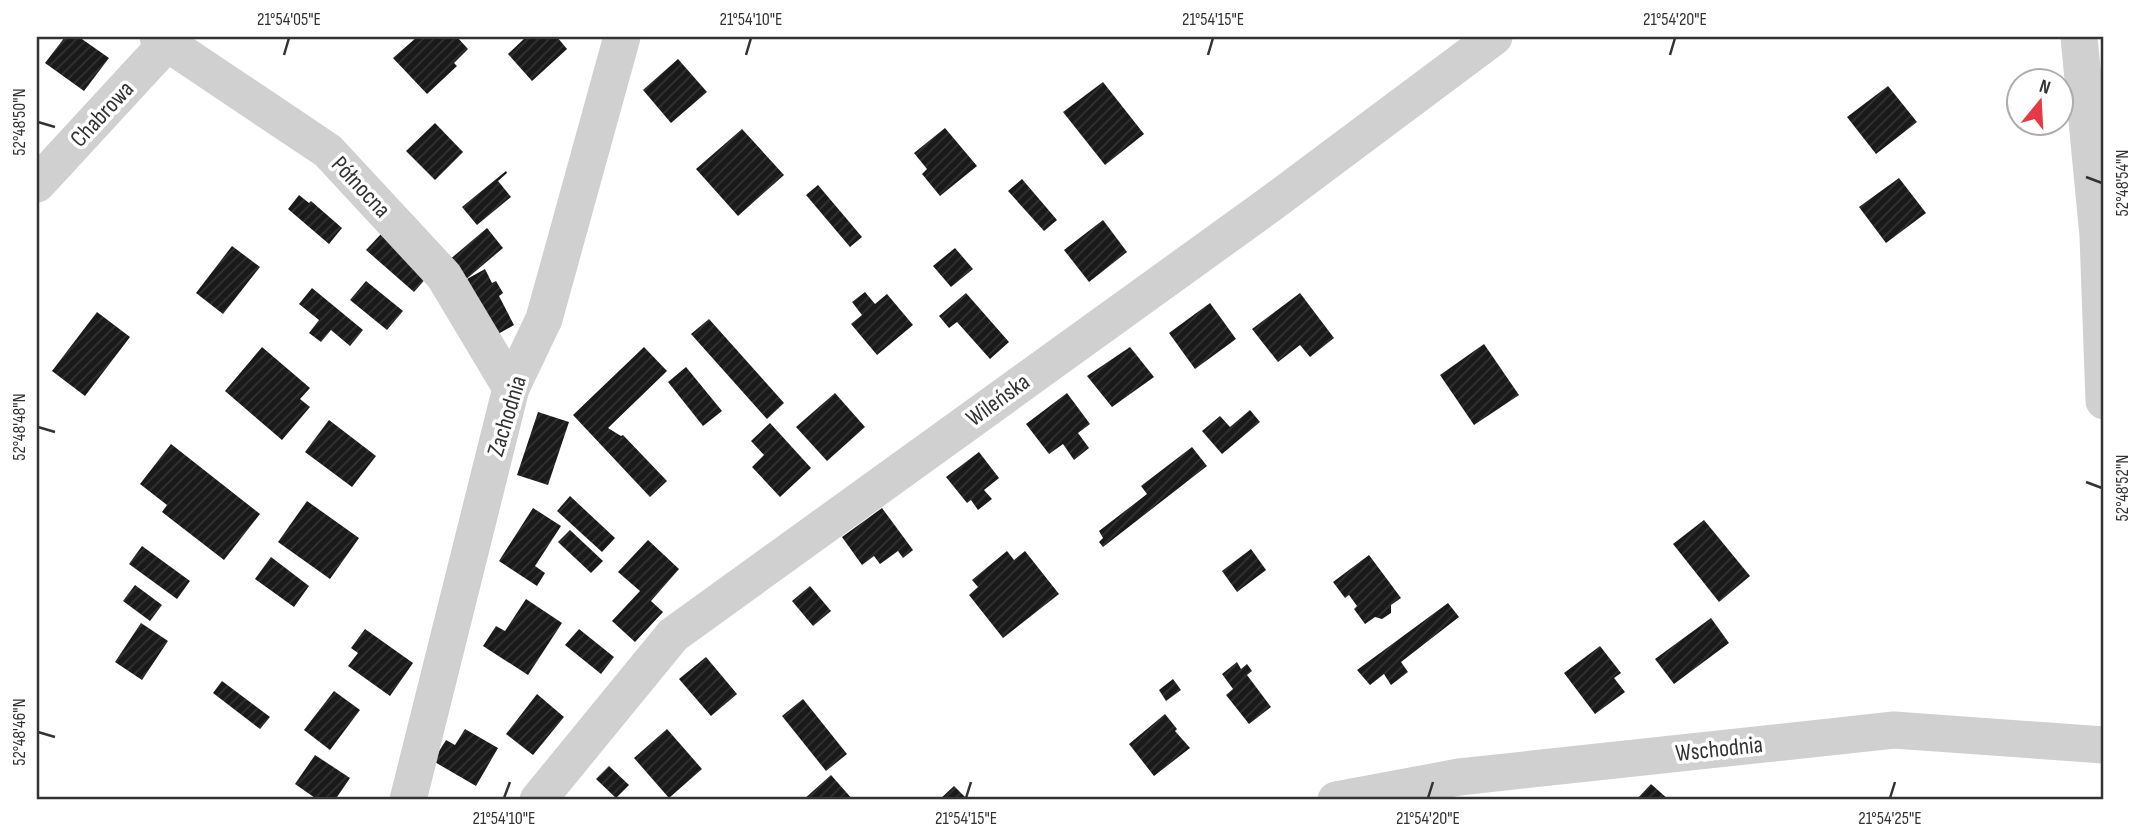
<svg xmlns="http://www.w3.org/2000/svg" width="2141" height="837" font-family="'Sofia Sans Condensed',sans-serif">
<defs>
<pattern id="building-hatch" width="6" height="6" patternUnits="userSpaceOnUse" patternTransform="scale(1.75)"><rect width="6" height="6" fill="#1a1a1a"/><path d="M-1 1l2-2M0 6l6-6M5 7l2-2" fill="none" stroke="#333"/></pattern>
</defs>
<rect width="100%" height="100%" fill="#fff"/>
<g fill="url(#building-hatch)">
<path d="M65,37H79L109,58L84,91L45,63Z"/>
<path d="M417,37H457L468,49L454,63L457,66L427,94L393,58Z"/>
<path d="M526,37H557L567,49L532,81L508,54Z"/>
<path d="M678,59L707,92L671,123L643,90Z"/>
<path d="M1103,82L1144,134L1105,165L1063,112Z"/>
<path d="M1888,86L1917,122L1876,154L1847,117Z"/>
<path d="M435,123L463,152L435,180L406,151Z"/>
<path d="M945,128L977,166L940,196L922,174L927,169L914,153Z"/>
<path d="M742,129L784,175L738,216L696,169Z"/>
<path d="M506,171L507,173L498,181L511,197L477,225L462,207Z"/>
<path d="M1899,178L1926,213L1886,243L1859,207Z"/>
<path d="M1022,179L1057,220L1044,231L1008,191Z"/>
<path d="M818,185L862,237L850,247L806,195Z"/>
<path d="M299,195L309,203L311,201L342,228L329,244L288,209Z"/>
<path d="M1103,220L1127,252L1089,282L1064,250Z"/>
<path d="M487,228L503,248L464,281L448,261Z"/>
<path d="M381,234L428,276L414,292L366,250Z"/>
<path d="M232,246L260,267L223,314L196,293Z"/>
<path d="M955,248L973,269L951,287L933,266Z"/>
<path d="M485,269L492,283L496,281L503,293L499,296L514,325L498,334L467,279Z"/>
<path d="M366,281L403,311L387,330L350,300Z"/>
<path d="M312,288L363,330L350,346L331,330L321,342L309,333L319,320L299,304Z"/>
<path d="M865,292L875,304L887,294L913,325L877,355L851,324L862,315L852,302Z"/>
<path d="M966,293L1009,342L990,359L957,322L949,328L939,316Z"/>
<path d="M1300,293L1334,338L1310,357L1300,345L1278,362L1252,329Z"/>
<path d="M1210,303L1236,339L1195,369L1169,333Z"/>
<path d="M97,312L130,337L85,396L52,371Z"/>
<path d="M709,319L784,403L767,419L691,334Z"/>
<path d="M1484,344L1519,395L1474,425L1440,375Z"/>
<path d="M262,347L310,388L300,399L310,407L282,440L225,391Z"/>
<path d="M644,347L667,371L608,428L621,436L623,435L667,481L650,497L573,415Z"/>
<path d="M1130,347L1154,377L1112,407L1087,376Z"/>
<path d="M686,367L722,411L703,426L668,382Z"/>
<path d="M835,393L865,427L827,461L796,427Z"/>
<path d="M1067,393L1090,424L1078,433L1089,448L1074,460L1063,444L1049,454L1026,424Z"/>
<path d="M1250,410L1260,422L1222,454L1202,431L1220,416L1230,427Z"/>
<path d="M538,412L569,422L548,485L517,475Z"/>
<path d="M329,420L376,456L352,487L305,452Z"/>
<path d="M770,423L811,468L780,497L752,467L764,455L751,441Z"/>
<path d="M171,444L260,514L224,560L162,512L167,505L140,484Z"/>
<path d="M1192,447L1207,466L1103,547L1099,542L1103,538L1099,531L1147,494L1141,486Z"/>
<path d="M979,452L999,478L984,490L992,499L978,510L971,500L967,503L946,477Z"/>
<path d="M570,496L615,538L602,552L557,511Z"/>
<path d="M307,501L359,538L330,579L278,542Z"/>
<path d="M533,508L561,526L535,566L545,573L537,586L499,561Z"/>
<path d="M882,508L913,550L903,558L898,551L880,564L874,556L862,565L842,537Z"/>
<path d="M1704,520L1750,576L1719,602L1673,544Z"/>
<path d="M570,530L603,561L591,573L558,542Z"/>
<path d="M648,540L679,569L651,601L663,612L635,642L612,621L640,591L618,572Z"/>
<path d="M142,546L190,581L177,599L129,564Z"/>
<path d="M1251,549L1266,570L1237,592L1222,571Z"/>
<path d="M1007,551L1014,560L1025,551L1059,594L1003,638L969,595L978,587L972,580Z"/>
<path d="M1369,555L1401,598L1391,605V613L1382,619L1375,617L1365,624L1354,609L1357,606L1349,595L1345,598L1333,582Z"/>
<path d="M271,557L309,586L294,607L255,579Z"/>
<path d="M135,585L162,605L150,621L123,601Z"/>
<path d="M810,586L831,611L813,626L792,601Z"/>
<path d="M526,599L562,623L528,675L483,646L496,626L505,631Z"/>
<path d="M1448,603L1459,617L1401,662L1408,672L1391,685L1384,674L1370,685L1357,670Z"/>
<path d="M1711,618L1729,643L1674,684L1655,659Z"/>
<path d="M141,623L168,641L142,680L115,662Z"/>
<path d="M365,629L413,663L390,696L348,666L358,653L351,648Z"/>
<path d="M579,629L614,657L601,674L565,645Z"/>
<path d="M1600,646L1621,673L1614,678L1625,692L1595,714L1564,673Z"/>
<path d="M706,657L737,694L711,716L679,679Z"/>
<path d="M1237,662L1241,669L1247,664L1252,671L1247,675L1271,707L1249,724L1226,695L1233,689L1222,674Z"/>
<path d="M1173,679L1181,690L1166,701L1159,690Z"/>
<path d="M222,681L270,717L260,729L213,693Z"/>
<path d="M334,691L360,710L330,750L304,730Z"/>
<path d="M537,694L564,717L533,755L506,734Z"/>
<path d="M803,699L847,754L826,771L782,716Z"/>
<path d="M1165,714L1177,729L1175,731L1190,748L1154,776L1129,744Z"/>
<path d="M465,729L498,748L476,786L433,761L446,740L455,745Z"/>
<path d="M667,729L702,769L669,798L634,758Z"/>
<path d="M315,755L350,778L335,800H318L295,784Z"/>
<path d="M609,766L629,785L616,798L596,779Z"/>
<path d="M831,775L853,800H803Z"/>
<path d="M1651,784L1669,800H1636Z"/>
<path d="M954,786L968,800H939Z"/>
</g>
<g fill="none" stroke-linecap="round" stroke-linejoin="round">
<g stroke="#d0d0d0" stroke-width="37">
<path d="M158,37L328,151L444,276L511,388"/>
<path d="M2079,37L2098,236L2104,401"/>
<path d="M37,184L167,43"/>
<path d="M408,800L511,388L544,319L622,37"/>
<path d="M538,800L673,635L1269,205L1494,37"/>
<path d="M1336,800L1459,777L1894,730L2104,745"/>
</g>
</g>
<path fill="none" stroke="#333" stroke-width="2.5" d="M284,55L289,38M746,55L751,38M1208,55L1213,38M1670,55L1675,38M38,122L55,127M2086,177L2102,183M38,427L55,432M2086,482L2102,488M38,732L55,737M504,798L510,782M966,798L971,782M1428,798L1433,782M1890,798L1895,782"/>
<g text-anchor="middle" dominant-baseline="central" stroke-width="7" stroke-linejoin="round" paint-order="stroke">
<g font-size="24" fill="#333" stroke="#fff">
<text transform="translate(102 114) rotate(-47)">Chabrowa</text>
<text transform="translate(361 187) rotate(47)">Północna</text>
<text transform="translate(998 400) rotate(-36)">Wileńska</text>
<text transform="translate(507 416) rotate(-73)">Zachodnia</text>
<text transform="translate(1719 749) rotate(-6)">Wschodnia</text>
</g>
</g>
<rect width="2141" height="837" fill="none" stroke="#ffffff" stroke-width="77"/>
<g transform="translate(2040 102) rotate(18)"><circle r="33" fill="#ffffff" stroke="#adadad" stroke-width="2"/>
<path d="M0-5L12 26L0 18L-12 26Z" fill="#e63946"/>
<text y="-10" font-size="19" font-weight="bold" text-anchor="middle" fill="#333333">N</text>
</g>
<rect x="38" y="38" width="2064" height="760" fill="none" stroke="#333" stroke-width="2.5"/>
<g font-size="18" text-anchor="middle" fill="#333">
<text x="289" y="25">21°54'05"E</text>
<text x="751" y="25">21°54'10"E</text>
<text x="1213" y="25">21°54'15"E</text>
<text x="1675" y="25">21°54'20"E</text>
<text transform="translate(19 122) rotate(-90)" y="6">52°48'50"N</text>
<text transform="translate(2122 183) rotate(-90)" y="6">52°48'54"N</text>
<text transform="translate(19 427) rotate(-90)" y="6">52°48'48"N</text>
<text transform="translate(2122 488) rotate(-90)" y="6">52°48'52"N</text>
<text transform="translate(19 732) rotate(-90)" y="6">52°48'46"N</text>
<text x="504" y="824">21°54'10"E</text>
<text x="966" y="824">21°54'15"E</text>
<text x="1428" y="824">21°54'20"E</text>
<text x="1890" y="824">21°54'25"E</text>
</g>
</svg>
